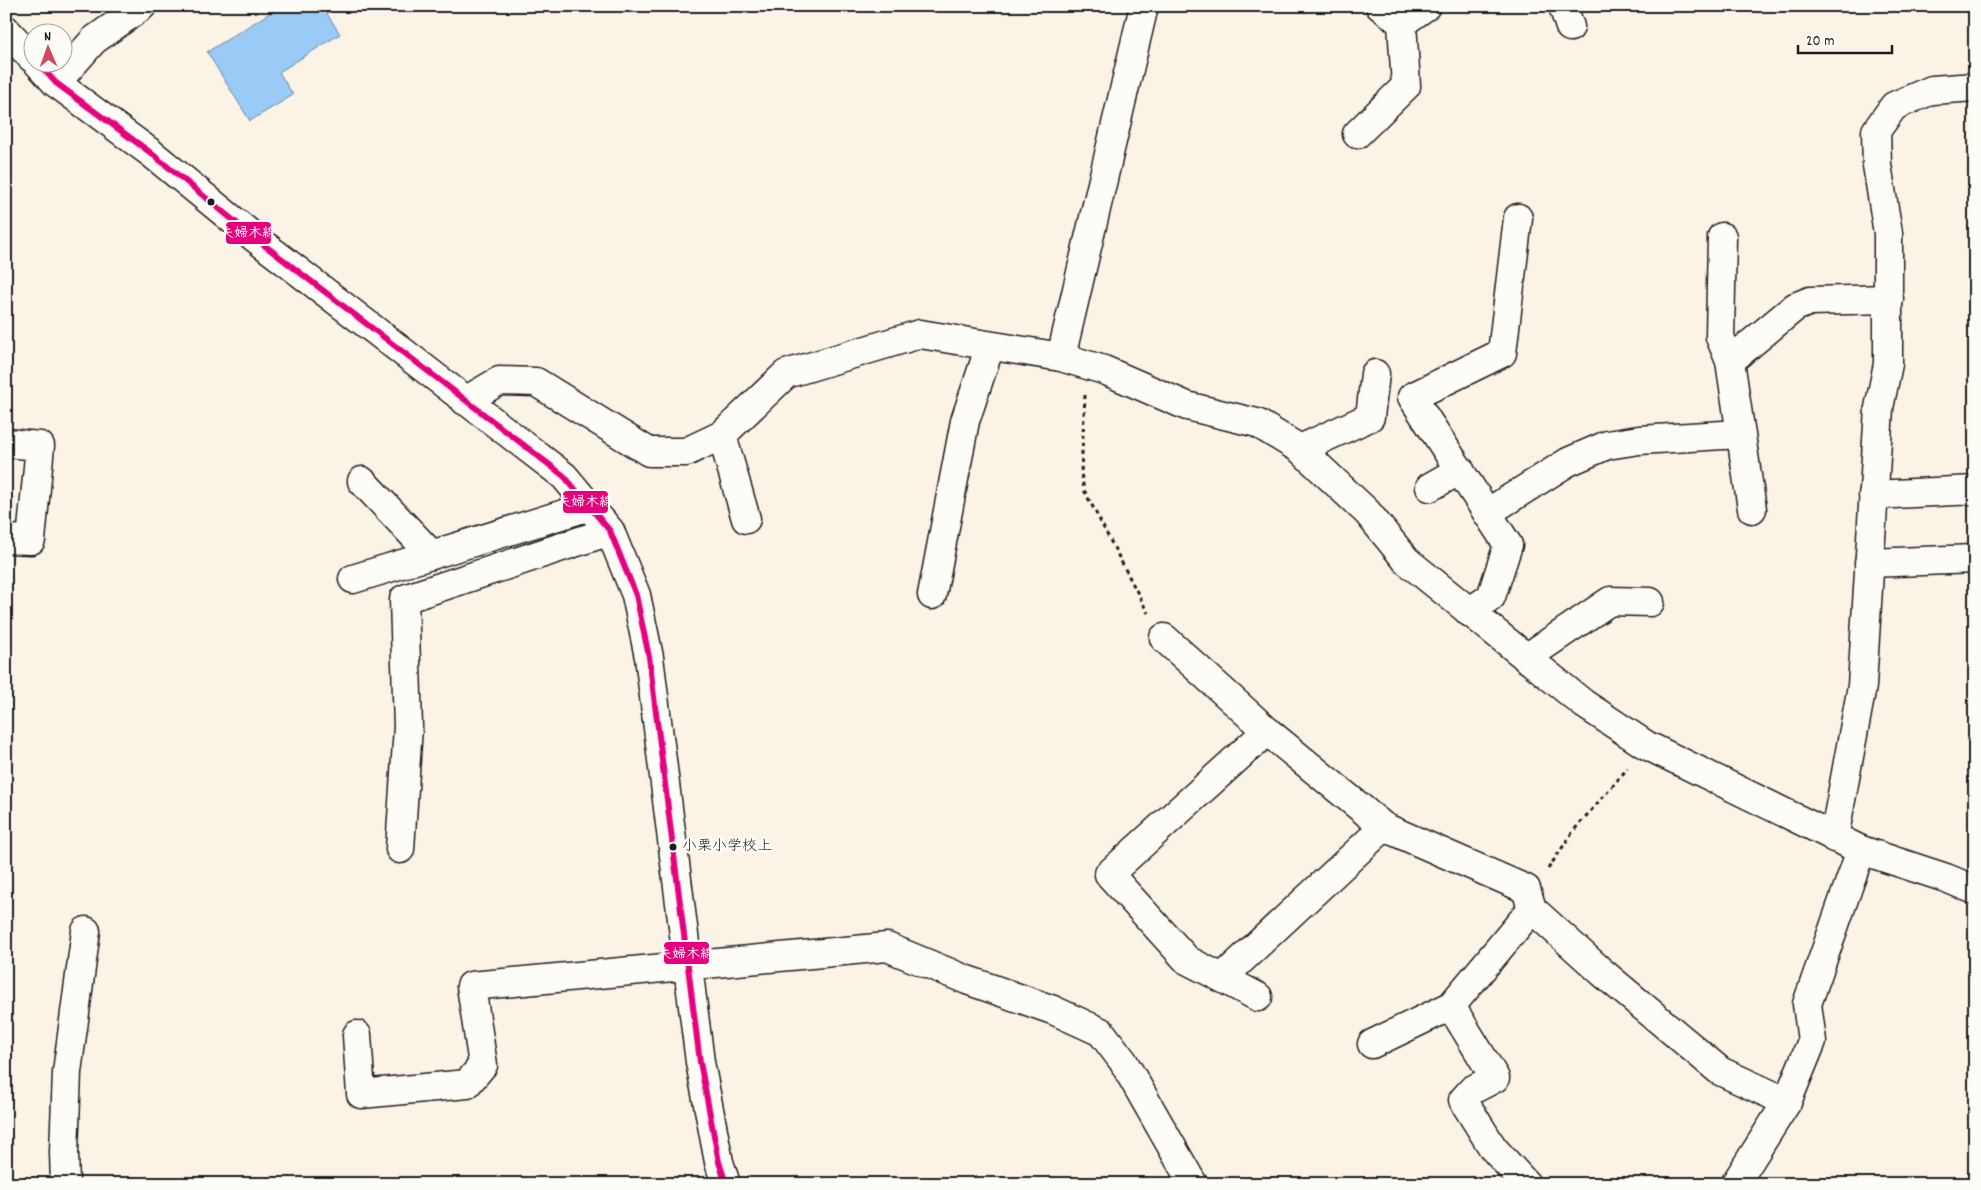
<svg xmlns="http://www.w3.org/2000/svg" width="1981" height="1190" font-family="Dekko,'Klee One',sans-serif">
<rect width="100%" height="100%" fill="#fbf3e6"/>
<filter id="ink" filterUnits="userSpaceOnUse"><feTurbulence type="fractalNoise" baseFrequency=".02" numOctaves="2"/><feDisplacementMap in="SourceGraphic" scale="10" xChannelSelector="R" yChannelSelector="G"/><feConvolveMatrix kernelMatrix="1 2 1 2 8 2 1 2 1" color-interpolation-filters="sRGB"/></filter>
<g filter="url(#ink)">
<path fill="#9acbf6" stroke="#68859f" d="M281,6H322L340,34L279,72L293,95L250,121L207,52Z"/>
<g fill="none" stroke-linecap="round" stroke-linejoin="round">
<g stroke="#1c1c1c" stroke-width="31">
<g id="minor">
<path d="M1563,6L1570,27"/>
<path d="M1402,23L1426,6"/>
<path d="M56,83L94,40L142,6"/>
<path d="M1357,134L1406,86L1402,23L1380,6"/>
<path d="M1722,237L1720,337L1730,361"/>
<path d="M1061,357L1144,6"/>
<path d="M465,401L499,381L536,382L649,452H686L722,435L786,374L920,334L1061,357L1104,370L1187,406L1257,423L1300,449L1367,512L1407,561L1584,704L1646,745L1861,850L1946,878L1975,890"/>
<path d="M722,435L746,519"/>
<path d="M6,443L40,446L31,540L6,539"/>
<path d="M1300,449L1370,417L1375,374"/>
<path d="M362,481L432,555"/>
<path d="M1430,487L1460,470"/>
<path d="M1873,495L1975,490"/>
<path d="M1752,509L1730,361L1795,307L1810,301L1889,299"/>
<path d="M1487,513L1568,462L1607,445L1639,440L1740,434"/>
<path d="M1869,563L1975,559"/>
<path d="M353,579L590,506"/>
<path d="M932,595L965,421L990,346"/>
<path d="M1469,612L1491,597L1508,545L1412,397L1502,353L1518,218"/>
<path d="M1164,638L1267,731L1384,827L1526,889L1532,909L1603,973L1720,1071L1787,1102"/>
<path d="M1526,658L1610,601L1650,602"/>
<path d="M1267,731L1109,874L1187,960L1222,978L1384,827"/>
<path d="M1834,838L1862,686L1879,408L1888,364V233L1877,165L1876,131L1894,106L1932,90L1975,87"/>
<path d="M400,849L408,727L404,599L610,531"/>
<path d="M1222,978L1258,997"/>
<path d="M1451,1006L1495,1078L1472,1090L1463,1100L1493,1148L1526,1184"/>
<path d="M357,1035L361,1094L467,1084L483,1065L471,986L887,947L967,980L1053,1010L1101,1032L1123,1061L1193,1184"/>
<path d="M1372,1044L1451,1006L1532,909"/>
<path d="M65,1184L64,1152L67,1072L86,931"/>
<path d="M1735,1184L1787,1102L1812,1041L1807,1004L1861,850"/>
</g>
</g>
<g stroke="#1c1c1c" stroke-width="31">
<g id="tertiary">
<path d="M6,30L32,58"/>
<path d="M37,62L56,83L151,153L255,238L564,476L610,531L636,595L649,657L700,1062L719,1162L726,1184"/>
</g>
</g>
<g stroke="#1c1c1c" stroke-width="3" stroke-dasharray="4 4" stroke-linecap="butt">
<path d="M1085,395L1081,473L1084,490L1148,613"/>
<path d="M1548,869L1574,830L1628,768"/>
</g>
<use href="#minor" stroke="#fdfcf7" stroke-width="28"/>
<use href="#tertiary" stroke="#fdfcf7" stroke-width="28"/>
<g stroke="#fdfcf7" stroke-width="10">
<path id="bus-1" d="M37,62L56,83L151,153L255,238L564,476L610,531L636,595L649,657L700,1062L719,1162L726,1184"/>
</g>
<use href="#bus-1" stroke="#e5007d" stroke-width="6"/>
</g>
</g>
<g fill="#1c1c1c" stroke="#fdfcf7" stroke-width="2">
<circle cx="211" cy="202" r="4.5"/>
<circle cx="673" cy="847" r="4.5"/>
</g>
<g text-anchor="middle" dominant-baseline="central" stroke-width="5" stroke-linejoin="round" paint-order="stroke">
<g font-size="15" fill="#1c1c1c" stroke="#fdfcf7" text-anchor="start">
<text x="682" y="847">小栗小学校上</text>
</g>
</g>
<g stroke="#fdfcf7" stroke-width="2">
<rect x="225" y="221" width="47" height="24" rx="5" fill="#e5007d"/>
<rect x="562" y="490" width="47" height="24" rx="5" fill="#e5007d"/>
<rect x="663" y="941" width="47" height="24" rx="5" fill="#e5007d"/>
</g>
<g font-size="14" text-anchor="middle" font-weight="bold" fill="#fff">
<text x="248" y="237">夫婦木線</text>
<text x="585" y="506">夫婦木線</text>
<text x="686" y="958">夫婦木線</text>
</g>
<rect width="1981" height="1190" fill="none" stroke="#fdfcf7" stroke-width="25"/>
<rect x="12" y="12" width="1956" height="1165" fill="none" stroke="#1c1c1c" stroke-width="2" filter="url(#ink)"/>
<g transform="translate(48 48) rotate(358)"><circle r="24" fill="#fdfcf7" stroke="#a3a29f"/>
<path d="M0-4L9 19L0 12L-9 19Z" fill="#d1495b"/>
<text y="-8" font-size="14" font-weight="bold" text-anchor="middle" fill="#1c1c1c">N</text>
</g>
<path d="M1798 45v8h94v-8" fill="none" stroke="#1c1c1c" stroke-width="2.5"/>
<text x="1806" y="45" font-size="15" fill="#1c1c1c" stroke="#fdfcf7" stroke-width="4" paint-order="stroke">20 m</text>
</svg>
